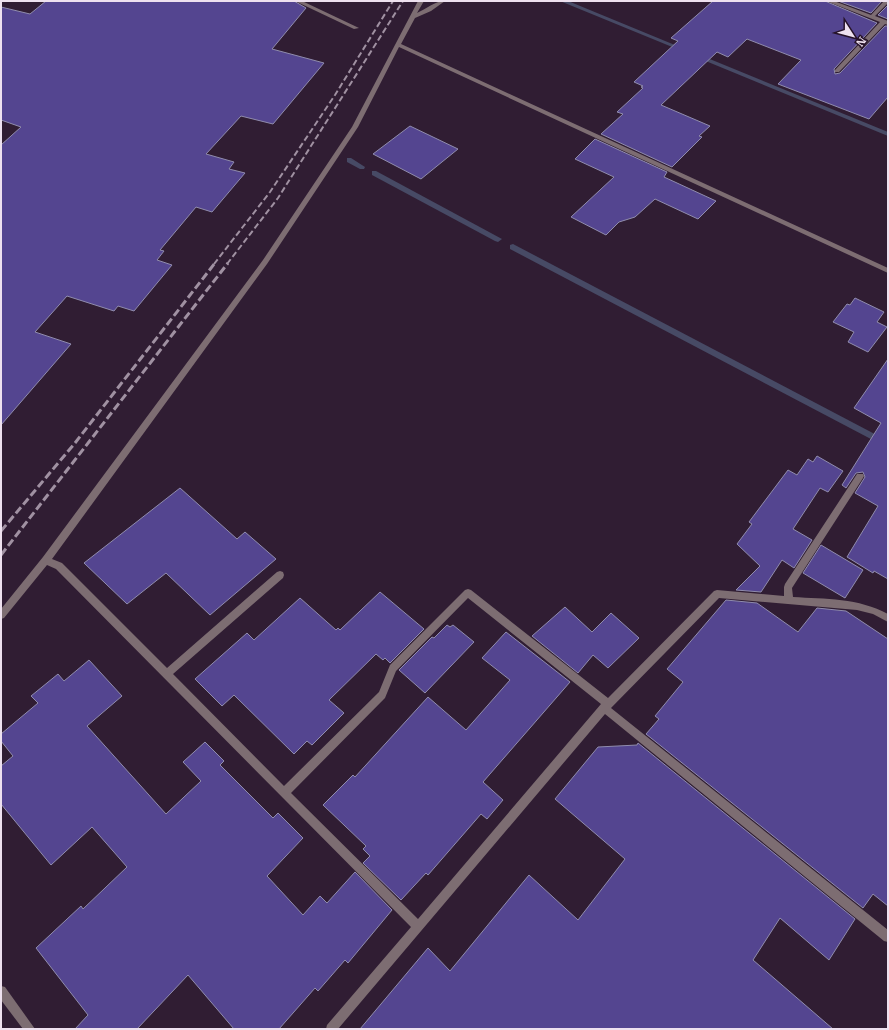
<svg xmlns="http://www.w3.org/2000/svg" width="889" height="1030" font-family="'IBM Plex Serif',serif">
<rect width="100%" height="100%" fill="#301d33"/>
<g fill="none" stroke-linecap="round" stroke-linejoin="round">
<g fill="#474a65" fill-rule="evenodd">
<path d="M560,1H568L687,50L682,51Z"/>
<path d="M696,55H700L888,132V136L696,57Z"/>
<path d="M347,158H351L365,167L364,169H360L347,162Z"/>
<path d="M372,171H376L502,239L498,242L495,241L372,175Z"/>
<path d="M513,244L888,441V448L510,249V245Z"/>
</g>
</g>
<g fill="#544590" stroke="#908cad">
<path d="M46,1H294L306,8L272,49L324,63L273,124L241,116L206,154L234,162L229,169L245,173L212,212L196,207L160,250L164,251L157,260L172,265L134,311L118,306L114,311L67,296L35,332L71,344L1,425V145L21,127L1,120V7L30,14Z"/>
<path d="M713,1H825L877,23L834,69L835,74L840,73L885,26H888V97L869,119L778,84L801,60L747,39L728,57L717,52L661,105L710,126L699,136L702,137L672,167L601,134L623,114L617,112L643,88L641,87L643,86L634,82L678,41L671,38Z"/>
<path d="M838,1H882L871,13Z"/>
<path d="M888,5V19L878,15Z"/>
<path d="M410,126L458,149L421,179L373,154Z"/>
<path d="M595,139L667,172L664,177L716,201L698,219L655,199L635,217L619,222L606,235L571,217L614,177L575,159Z"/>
<path d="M855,298L884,312L877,322L887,327L868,352L848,342L854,332L833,322L847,304L850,305Z"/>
<path d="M888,359V579L874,571L873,573L847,557L878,506L855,493L865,477L863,472L856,473L846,488L842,485L881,423L854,408Z"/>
<path d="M817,456L843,471L828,492L820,488L793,529L812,540L794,568L782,560L761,592L736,590L760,566L737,544L752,524L749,522L788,470L797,475L808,459L813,462Z"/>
<path d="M180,488L237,539L245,532L276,559L210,615L166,573L127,604L84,563Z"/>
<path d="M821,545L863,570L845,598L803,573Z"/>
<path d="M380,592L424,629L390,663L385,658L383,660L376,654L329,700L344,713L312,745L307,741L294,754L234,695L222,706L195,679L247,633L254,640L300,598L336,630L338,628L340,630Z"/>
<path d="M726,600L757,603L798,632L817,608L846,611L888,639V906L873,894L863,908L646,734L659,719L655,716L683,682L667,669Z"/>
<path d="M565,607L592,632L611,613L639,638L608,668L593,655L578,673L532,636Z"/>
<path d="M447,625L450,627L453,625L474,642L425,693L399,670L432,637L434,638Z"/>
<path d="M506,632L570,682L483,782L503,800L487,819L481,814L428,875L426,873L401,900L363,863L370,856L363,849L366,846L323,805L353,775L355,777L428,697L466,730L510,680L482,658Z"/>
<path d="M89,660L122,696L87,726L166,814L201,781L183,762L205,742L224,761L220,765L273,818L278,813L303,838L267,876L303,915L320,896L327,903L355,872L392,910L348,963L345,960L318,991L315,988L279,1029H234L188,975L137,1029H75L88,1015L36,948L81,906L83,909L127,867L92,827L51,865L1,804V766L13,756L1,741V734L38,703L31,696L58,674L64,681Z"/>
<path d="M638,743L855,919L829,960L780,918L753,960L833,1029H360L428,948L450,971L529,875L578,920L625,859L555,799L598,747L637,745Z"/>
</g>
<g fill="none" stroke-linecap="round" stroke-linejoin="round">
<g fill="#7d6d72" fill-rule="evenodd">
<path d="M295,1H302L359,28L354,29Z"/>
<path d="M418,1H424L417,13C426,9 435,1 445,1L431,11L415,18L401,44L888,268V273L399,47L358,127L267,264L52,559L62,563L167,668L277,572L280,571L283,572L284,575L283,578L173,674L284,786L379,692L390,665L465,590L468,589L471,590L608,698L714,591L717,590L784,596V587L785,584L857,474H863L864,476L863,478L792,588L793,597C825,599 859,598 888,614V622L873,614L857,610L719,598L611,708L888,930V942L884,941L605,714L338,1029H326L327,1025L411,927L56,569L47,565L4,618L1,619V609L43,557L263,260L352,127ZM468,598L601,704L418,919L291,793L385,698L396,671Z"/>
<path d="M826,1H834L871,15L884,1H888V3L875,16L888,21V25L885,24L839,72H835V70L880,22Z"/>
<path d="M1,986L5,987L35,1029H23L1,1000Z"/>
</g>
<g stroke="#a091a2" stroke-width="2" stroke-dasharray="6 3" stroke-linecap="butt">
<path d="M214,264L270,192L335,95L393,1"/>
<path d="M227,264L278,198L403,1"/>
</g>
<g stroke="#a091a2" stroke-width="3" stroke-dasharray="8 3.5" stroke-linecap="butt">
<path d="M1,531L75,443L215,263"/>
<path d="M1,555L228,263"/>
</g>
</g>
<rect width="889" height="1030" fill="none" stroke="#eee1ef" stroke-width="4"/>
<g transform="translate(853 36) rotate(126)" stroke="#261329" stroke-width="3" paint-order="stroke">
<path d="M0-3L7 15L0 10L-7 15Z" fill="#eee1ef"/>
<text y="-6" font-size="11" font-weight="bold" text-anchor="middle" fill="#eee1ef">N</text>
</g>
</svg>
